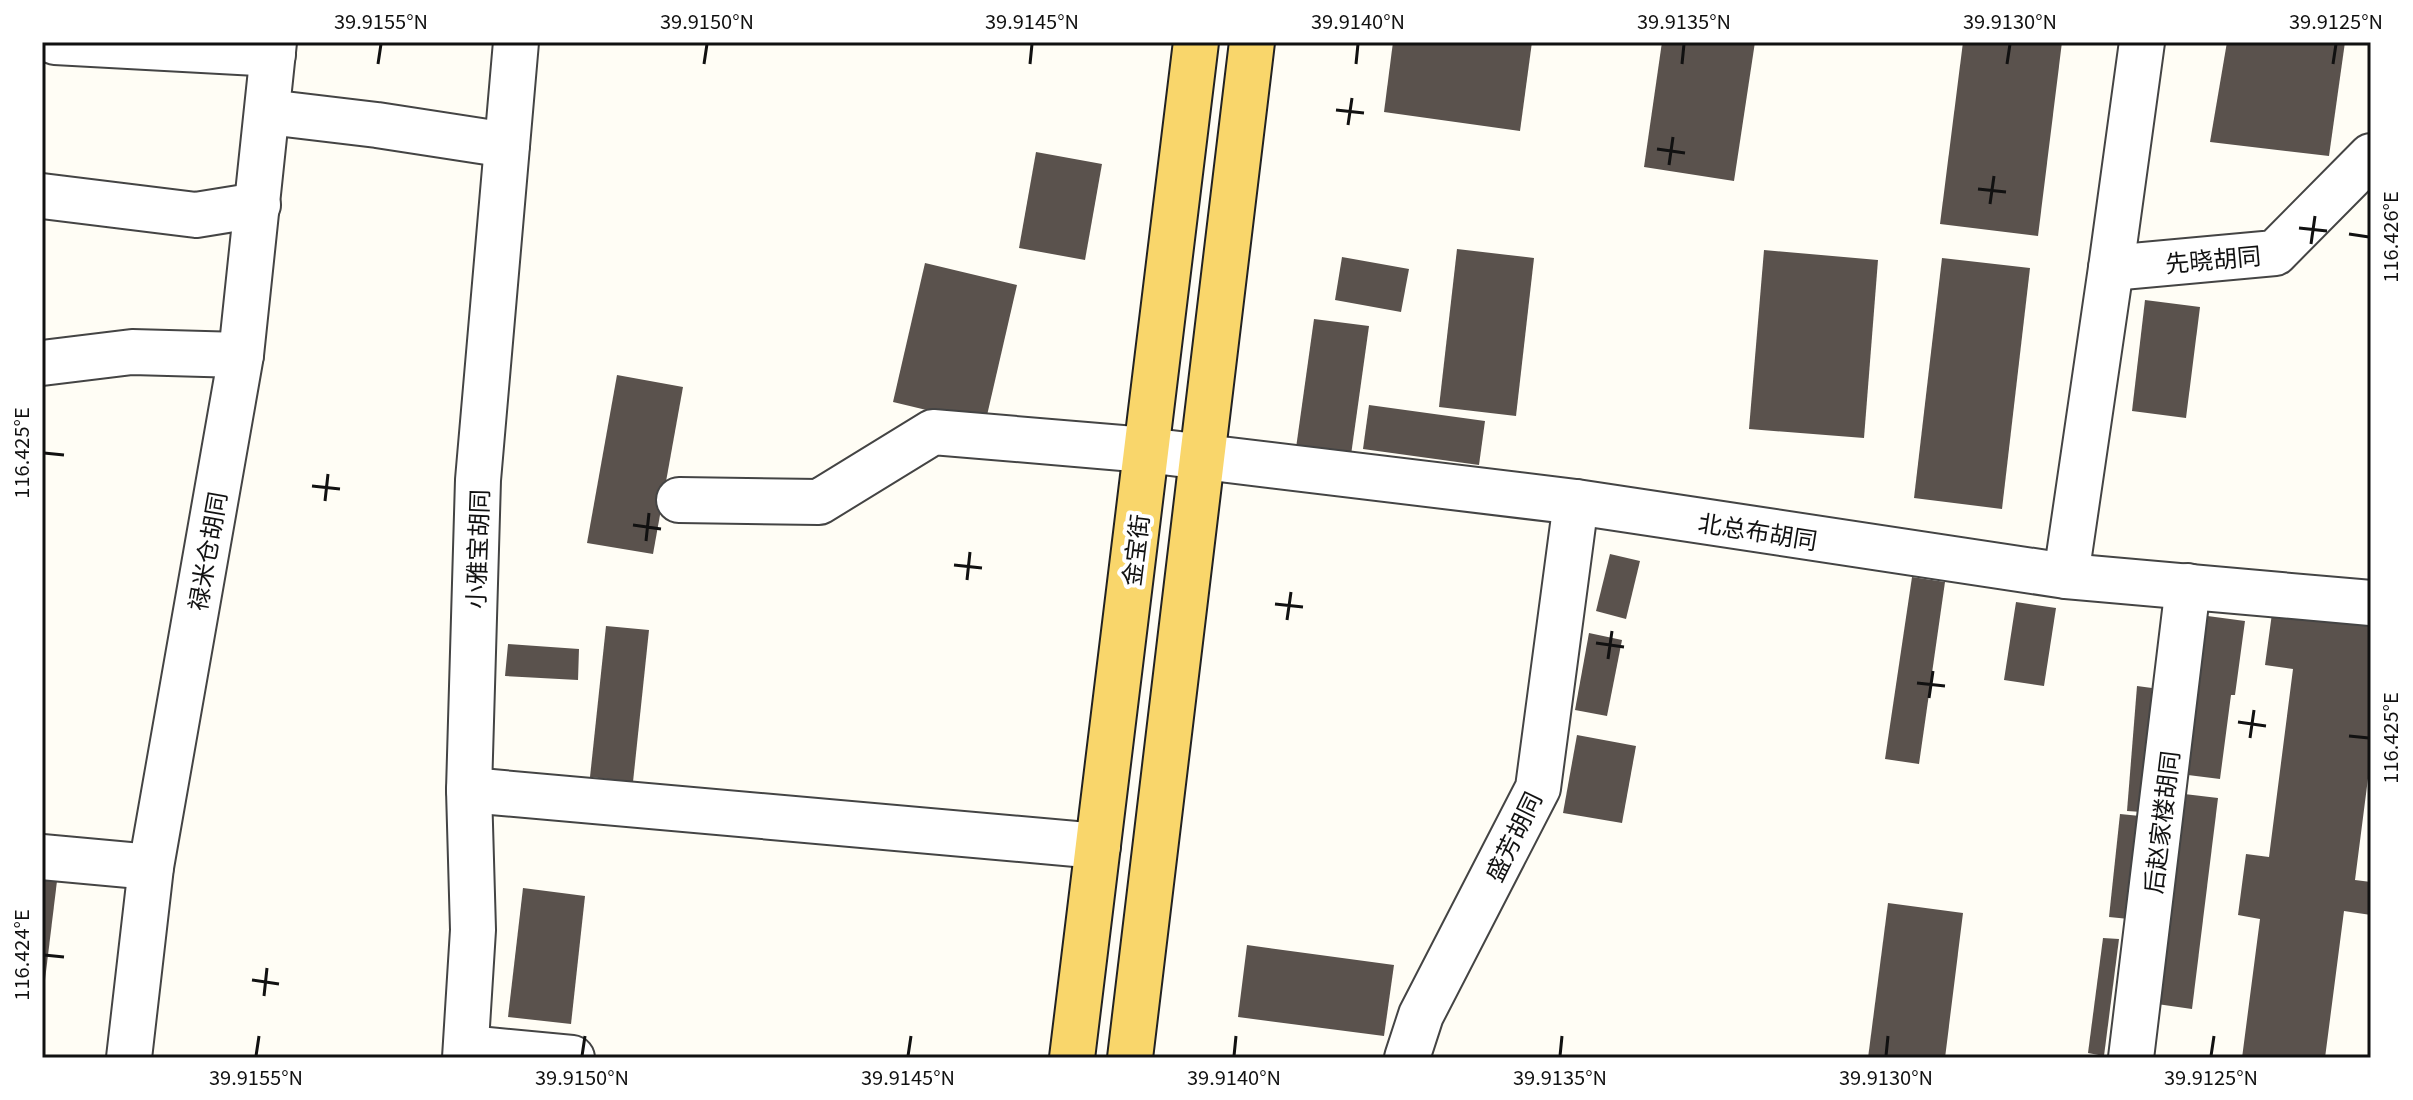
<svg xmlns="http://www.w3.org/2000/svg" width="2413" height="1100" font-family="Georgia,'Noto Sans SC',serif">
<rect width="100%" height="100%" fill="#fffdf5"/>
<g fill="#5a524d">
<path d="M1393,42H1532L1520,131L1384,112Z"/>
<path d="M1662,42H1755L1734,181L1644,167Z"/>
<path d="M1963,42H2062L2038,236L1940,224Z"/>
<path d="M2227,42H2345L2329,156L2210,142Z"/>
<path d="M1036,152L1102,164L1085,260L1019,248Z"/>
<path d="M1457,249L1534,258L1516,416L1439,407Z"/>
<path d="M1764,250L1878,260L1864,438L1749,429Z"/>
<path d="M1342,257L1409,269L1401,312L1335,300Z"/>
<path d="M1942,258L2030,268L2002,509L1914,498Z"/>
<path d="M925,263L1017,285L985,424L893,402Z"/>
<path d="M2145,300L2200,307L2186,418L2132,411Z"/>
<path d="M1314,319L1369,326L1351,455L1296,448Z"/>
<path d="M617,375L683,387L653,554L587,543Z"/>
<path d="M1369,405L1485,421L1479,465L1363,449Z"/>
<path d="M1610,554L1640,561L1626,619L1596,611Z"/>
<path d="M1912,577L1945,582L1919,764L1885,759Z"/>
<path d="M2016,602L2056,608L2044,686L2004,680Z"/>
<path d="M2273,606L2371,618V755L2355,880L2371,882V915L2344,911L2325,1058H2242L2260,919L2238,915L2246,854L2269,857L2293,669L2265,665Z"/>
<path d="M2200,615L2245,621L2235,695H2231L2220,779L2180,774Z"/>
<path d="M606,626L649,630L633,782L590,777Z"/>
<path d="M1589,633L1622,640L1607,716L1575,710Z"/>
<path d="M508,644L579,649L578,680L505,676Z"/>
<path d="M2137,686L2152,688L2142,812L2127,811Z"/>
<path d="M1577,735L1636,746L1622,823L1563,813Z"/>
<path d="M2176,793L2218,798L2192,1009L2150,1003Z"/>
<path d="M2120,814L2140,816L2129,919L2109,917Z"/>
<path d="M42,880L57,881L44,988H42Z"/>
<path d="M523,888L585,896L571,1024L508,1017Z"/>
<path d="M1888,903L1963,913L1945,1058H1868Z"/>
<path d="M2103,938L2119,939L2104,1056L2088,1053Z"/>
<path d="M1247,945L1394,965L1384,1036L1238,1017Z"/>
</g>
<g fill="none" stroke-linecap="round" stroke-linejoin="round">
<g stroke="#444" stroke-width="48">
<g id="minor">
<path d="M55,42L273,54"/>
<path d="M268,112L377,125L507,145"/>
<path d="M42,196L196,215L258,205"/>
<path d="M2111,268L2275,253L2371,156"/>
<path d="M42,363L132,352L241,355"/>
<path d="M679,500L819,502L933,432L1146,450L1576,502L2066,576L2371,603"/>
<path d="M2066,576L2111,268L2142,42"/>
<path d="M469,790L1098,846"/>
<path d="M42,857L151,867"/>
<path d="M467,1048L572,1058"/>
<path d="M129,1058L151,867L241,355L274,42"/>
<path d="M465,1058L473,930L469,790L478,480L516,42"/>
<path d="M1407,1058L1421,1015L1538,788L1576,502"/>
<path d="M2131,1058L2188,586"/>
</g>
</g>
<g stroke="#222" stroke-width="48">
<g id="major">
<path d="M1072,1058L1196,42"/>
<path d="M1130,1058L1252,42"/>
</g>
</g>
<use href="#minor" stroke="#fff" stroke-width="44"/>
<use href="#major" stroke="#f9d66b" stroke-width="44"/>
</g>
<path fill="none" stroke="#111" stroke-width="3" d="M378,64L381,44M704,64L707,44M1030,64L1032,44M1356,64L1358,44M1682,64L1684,44M2007,64L2010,44M2333,64L2336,44M1336,110L1364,113M1348,125L1352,98M1657,149L1685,153M1669,165L1673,137M1978,189L2006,192M1990,204L1994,176M2299,228L2327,231M2349,234L2369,237M2311,244L2315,216M44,453L64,455M312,486L340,489M325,501L328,474M633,525L661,529M646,541L649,513M954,565L982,568M967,580L970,552M1275,604L1303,607M1287,620L1291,592M1596,643L1624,647M1608,659L1612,631M1917,683L1945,686M1929,698L1933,671M2238,722L2266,726M2349,736L2369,738M2250,738L2254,710M44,955L64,957M252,980L279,984M264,996L267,968M256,1056L259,1036M582,1056L585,1036M908,1056L911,1036M1234,1056L1236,1036M1560,1056L1562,1036M1886,1056L1888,1036M2211,1056L2214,1036"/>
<g text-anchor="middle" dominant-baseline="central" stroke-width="8" stroke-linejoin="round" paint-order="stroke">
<g font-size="24" fill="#111" stroke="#fff">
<text transform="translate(2213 258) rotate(-5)">先晓胡同</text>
<text transform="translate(1758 530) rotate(9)">北总布胡同</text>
<text transform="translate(476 549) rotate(-88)">小雅宝胡同</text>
<text transform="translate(1134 550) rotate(-83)">金宝街</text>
<text transform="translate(206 551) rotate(-80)">禄米仓胡同</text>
<text transform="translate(2160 822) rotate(-83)">后赵家楼胡同</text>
<text transform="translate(1512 836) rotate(-64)">盛芳胡同</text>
</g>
</g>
<rect width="2413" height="1100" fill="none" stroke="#ffffff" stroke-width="88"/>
<rect x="44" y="44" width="2325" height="1012" fill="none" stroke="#111" stroke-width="3"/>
<g font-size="20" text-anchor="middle" fill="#111">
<text x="381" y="29">39.9155°N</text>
<text x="707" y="29">39.9150°N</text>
<text x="1032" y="29">39.9145°N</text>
<text x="1358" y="29">39.9140°N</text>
<text x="1684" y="29">39.9135°N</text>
<text x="2010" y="29">39.9130°N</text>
<text x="2336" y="29">39.9125°N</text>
<text transform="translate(2391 237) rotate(-90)" y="7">116.426°E</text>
<text transform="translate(22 453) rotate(-90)" y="7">116.425°E</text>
<text transform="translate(2391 738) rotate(-90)" y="7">116.425°E</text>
<text transform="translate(22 955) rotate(-90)" y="7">116.424°E</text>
<text x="256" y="1085">39.9155°N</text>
<text x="582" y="1085">39.9150°N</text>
<text x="908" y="1085">39.9145°N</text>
<text x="1234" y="1085">39.9140°N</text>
<text x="1560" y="1085">39.9135°N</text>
<text x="1886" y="1085">39.9130°N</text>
<text x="2211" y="1085">39.9125°N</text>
</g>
</svg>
